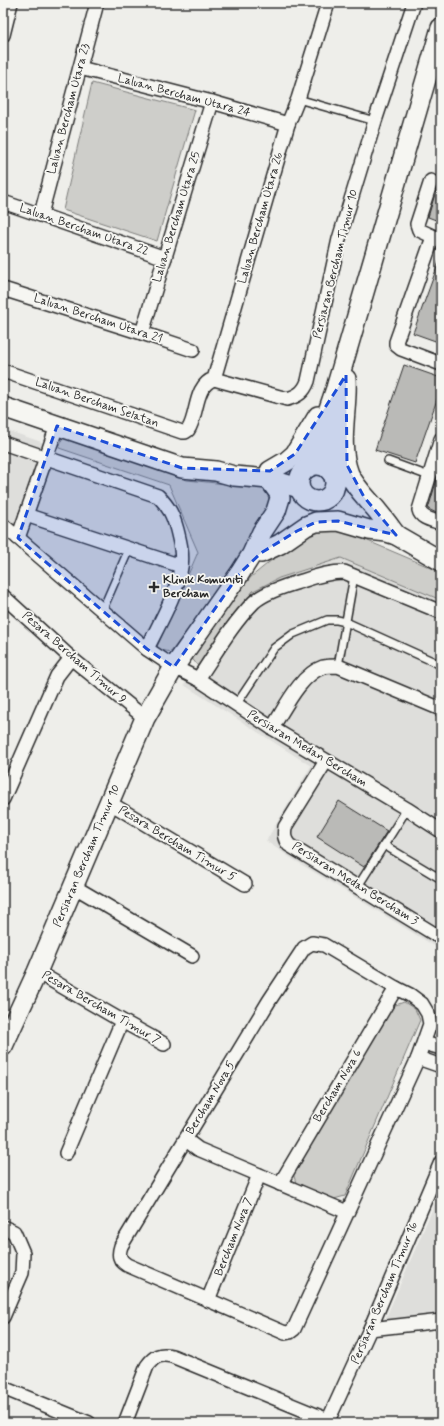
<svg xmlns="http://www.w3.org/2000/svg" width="444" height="1426" font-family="Mynerve,sans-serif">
<rect width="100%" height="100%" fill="#eeeeea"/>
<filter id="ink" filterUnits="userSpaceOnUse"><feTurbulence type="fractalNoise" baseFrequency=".025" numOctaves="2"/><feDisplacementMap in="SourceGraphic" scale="8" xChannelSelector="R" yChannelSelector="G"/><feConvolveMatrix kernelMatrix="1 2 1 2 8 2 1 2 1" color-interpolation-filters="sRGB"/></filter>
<g filter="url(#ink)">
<g fill="#dededb">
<path d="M3,429L169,485L198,552L151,661L3,530Z"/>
<path d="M341,558L441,600V950L291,858L266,841L311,766L184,685L253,591L279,578Z"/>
<path d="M441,1189V1326L378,1336Z"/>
</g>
<g fill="#cececa" stroke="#7c7c7a">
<path d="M92,83L195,110L157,241L63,210Z"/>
<path d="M63,436L187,480L265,488L270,501L237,563L171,652L156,649L198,552L169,485L59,448Z"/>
<path d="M342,530L441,572V600L341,558L279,578L253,591L198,666L190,656L251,577L306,532Z"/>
<path d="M404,1002L415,1009L420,1020L345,1196L334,1199L296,1183L293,1173L393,1006Z"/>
</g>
<g fill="#babab7" stroke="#2b2b2b">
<path d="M440,178H441V222L428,217Z"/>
<path d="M440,259H441V343L413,333Z"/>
<path d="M404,365L441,378V388L415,463L375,450Z"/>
<path d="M441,466V515L428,509Z"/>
<path d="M339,801L387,831L364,867L317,837Z"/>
</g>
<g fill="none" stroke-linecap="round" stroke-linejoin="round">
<g stroke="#2b2b2b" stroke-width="10">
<g id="lane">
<path d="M298,99L375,121"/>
<path d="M388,461L429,476"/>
<path d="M102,611L129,549"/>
<path d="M338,666L354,576"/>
<path d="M236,705L274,648L293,634L327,620H337L346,622L441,665"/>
<path d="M384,845L441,879"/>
<path d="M358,886L407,809"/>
</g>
</g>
<g stroke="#2b2b2b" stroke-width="16">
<g id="street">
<path d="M3,35L11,3"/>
<path d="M80,68L212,102L288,124"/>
<path d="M431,181L417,224L419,230L441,240"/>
<path d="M3,202L165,258"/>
<path d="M41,214L97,3"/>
<path d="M433,237L396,342V345L401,349L441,364"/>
<path d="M3,289L142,333L193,350"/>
<path d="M142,333L212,102"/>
<path d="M3,371L182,432H185L188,430C198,416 194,385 214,379L288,124L298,99L328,3"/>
<path d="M214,379L287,399C298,396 304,392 308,381L339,239L375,121L414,3"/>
<path d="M441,439L419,510C421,519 433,520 441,523"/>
<path d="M3,443L158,496C169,507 173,515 177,530C180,542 183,554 181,567C178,592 158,626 147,649"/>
<path d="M26,515L181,566"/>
<path d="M3,525L147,649L174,667L198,679L272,728L407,809L441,831"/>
<path d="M18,538L57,426"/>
<path d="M3,596L71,658L145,718"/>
<path d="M198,679C215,654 232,624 254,602C265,592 288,585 302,581C316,576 329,572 344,572L441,612"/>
<path d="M272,728C285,708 300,675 323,667C328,666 333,666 338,666L441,709"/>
<path d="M326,761L285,827C284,835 284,839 289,845L441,938"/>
<path d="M3,799L57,676L71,658"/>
<path d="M110,803L245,884"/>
<path d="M73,886L192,956"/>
<path d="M312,943L324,945L396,988L410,995L422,1004L428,1014L430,1024L418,1058L294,1329L290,1332L285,1333L127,1265C119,1260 118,1255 121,1246L269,1001L304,948Z"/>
<path d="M37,972L122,1021L164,1044"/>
<path d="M424,1043L441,1048"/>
<path d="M418,1058L441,1066"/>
<path d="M186,1140L198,1149L347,1212"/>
<path d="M66,1153L122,1021"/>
<path d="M280,1184L396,988"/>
<path d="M3,1227L14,1232L23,1253L22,1273L3,1317"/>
<path d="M208,1300L259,1175"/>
<path d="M370,1329L441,1321"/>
<path d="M3,1388L89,1423"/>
<path d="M125,1423L147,1366C154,1356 160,1353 172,1356L328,1420"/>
<path d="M327,1423L370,1329L441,1162"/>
</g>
</g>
<g stroke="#2b2b2b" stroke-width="22">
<g id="secondary">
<path d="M346,379C348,409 337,444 349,474C356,489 369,500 379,513C385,520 390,527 396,535"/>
<path d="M3,407L182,468L216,471L234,476L269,479L299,488"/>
<circle cx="317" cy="483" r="18"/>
<path d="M309,467L336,388L441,28"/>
<path d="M270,471L287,461L295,454L318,416"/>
<path d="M331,472V442L335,420"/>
<path d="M261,553L280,544L306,526L316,522L338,521L369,530L387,532L396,535L441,561"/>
<path d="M3,1046L37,972L145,718L174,667L240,573L252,554L262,532L276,511L280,498L279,493L269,479"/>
</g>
</g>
<use href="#lane" stroke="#f6f6f2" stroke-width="7"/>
<use href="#street" stroke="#f6f6f2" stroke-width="13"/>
<use href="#secondary" stroke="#f6f6f2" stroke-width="19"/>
</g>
</g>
<path fill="#1d4ed8" fill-opacity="0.2" stroke="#1d4ed8" stroke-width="3" stroke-dasharray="8 5" stroke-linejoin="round" d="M346,375L347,465L364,497L396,535L338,521L316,522L297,531L261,553L240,573L174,667L147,649L18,538L57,426L182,468L270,471L295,454Z"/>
<path fill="#2b2b2b" stroke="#f6f6f2" stroke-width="1.5" d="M152 581h4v4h4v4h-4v4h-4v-4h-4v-4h4z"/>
<g text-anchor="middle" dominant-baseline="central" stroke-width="3.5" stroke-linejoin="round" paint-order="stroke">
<g font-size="12" fill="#2b2b2b" stroke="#f6f6f2">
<text transform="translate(184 96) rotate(15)">Laluan Bercham Utara 24</text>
<text transform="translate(69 109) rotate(-75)">Laluan Bercham Utara 23</text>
<text transform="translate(177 217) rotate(-73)">Laluan Bercham Utara 25</text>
<text transform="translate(261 218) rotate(-74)">Laluan Bercham Utara 26</text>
<text transform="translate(84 230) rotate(19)">Laluan Bercham Utara 22</text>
<text transform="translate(336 264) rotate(-76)">Persiaran Bercham Timur 10</text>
<text transform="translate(98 319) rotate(18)">Laluan Bercham Utara 21</text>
<text transform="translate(97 403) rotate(19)">Laluan Bercham Selatan</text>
<text transform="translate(74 658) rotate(41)">Pesara Bercham Timur 9</text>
<text transform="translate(307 749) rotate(31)">Persiaran Medan Bercham</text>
<text transform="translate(177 844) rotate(31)">Pesara Bercham Timur 5</text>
<text transform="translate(87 856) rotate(-67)">Persiaran Bercham Timur 10</text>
<text transform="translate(355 884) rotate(32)">Persiaran Medan Bercham 3</text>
<text transform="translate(101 1008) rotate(30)">Pesara Bercham Timur 7</text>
<text transform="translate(338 1086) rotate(-59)">Bercham Nova 6</text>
<text transform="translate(211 1098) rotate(-59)">Bercham Nova 5</text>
<text transform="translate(234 1237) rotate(-68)">Bercham Nova 7</text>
<text transform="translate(385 1293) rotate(-67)">Persiaran Bercham Timur 16</text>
</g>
<g font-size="12" font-weight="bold" fill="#2b2b2b" stroke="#f6f6f2" text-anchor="start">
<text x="163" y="580">Klinik Komuniti<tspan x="163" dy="14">Bercham</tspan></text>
</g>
</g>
<rect width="444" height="1426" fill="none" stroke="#f6f6f2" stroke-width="16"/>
<rect x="8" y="8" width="428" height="1410" fill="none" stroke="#2b2b2b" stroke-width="1.5" filter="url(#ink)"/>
</svg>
